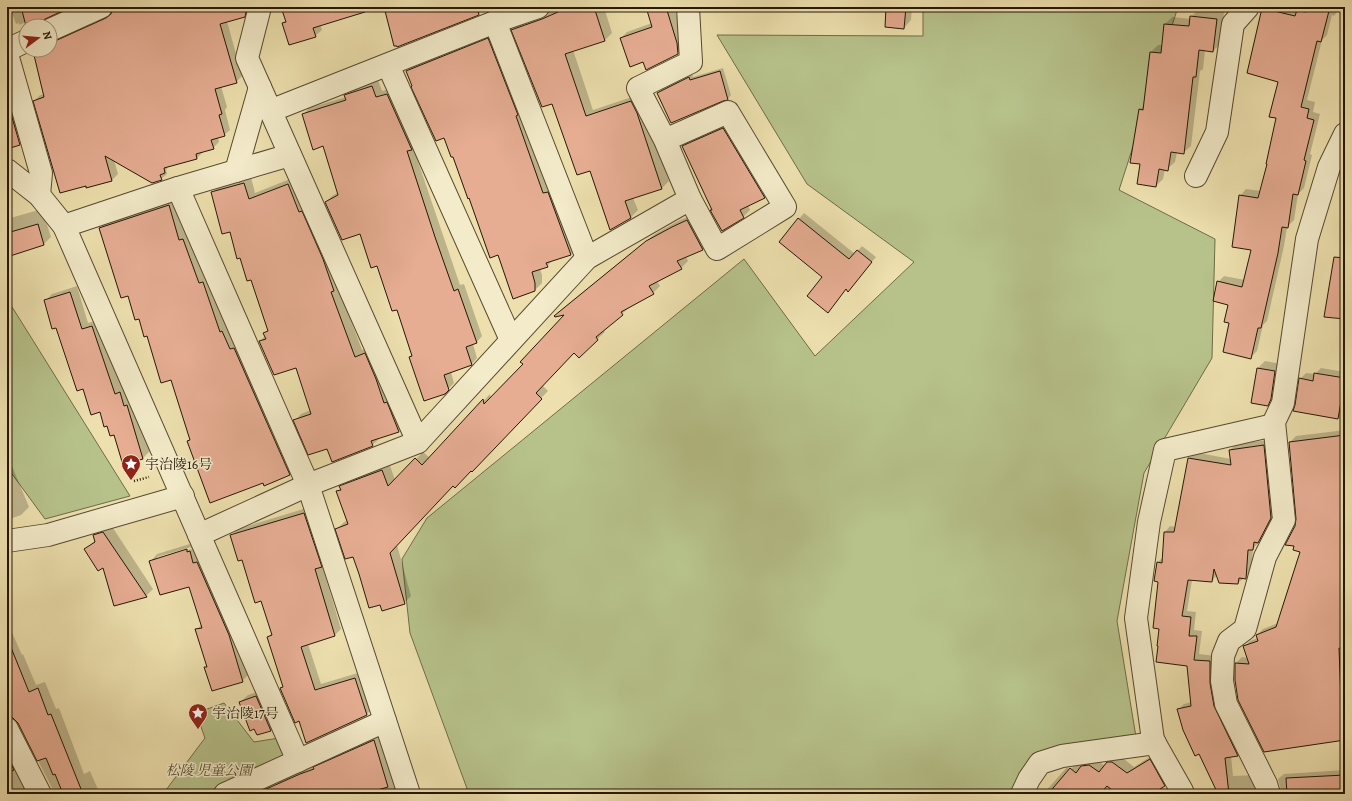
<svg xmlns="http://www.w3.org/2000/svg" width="1352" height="801" font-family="Alegreya,'Noto Serif JP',serif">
<rect width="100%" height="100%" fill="#ede0ae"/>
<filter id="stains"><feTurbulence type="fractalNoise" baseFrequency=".005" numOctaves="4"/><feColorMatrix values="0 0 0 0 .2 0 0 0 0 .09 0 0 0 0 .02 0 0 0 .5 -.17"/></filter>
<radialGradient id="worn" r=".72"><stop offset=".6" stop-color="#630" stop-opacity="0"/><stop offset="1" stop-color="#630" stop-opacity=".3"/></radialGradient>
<g fill="#b7c28b" stroke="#6e6c48">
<path d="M923,7H1180L1177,10L1119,190L1215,239L1212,358L1144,473L1117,621L1136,737L1029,770L1016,794H469L410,633L402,559L427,518L744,259L815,356L914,262L807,184L717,35L923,36Z"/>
<path d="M7,300L14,310L130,496L45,519L7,467Z"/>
<path d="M224,703L254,742L279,738L288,759L213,794H163L205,738L196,713Z"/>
</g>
<g fill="#0003" fill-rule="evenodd">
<path d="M10,7H68L45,17L43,23L44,26H27L26,22L19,25V23L16,24Z"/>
<path d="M136,7H248L249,10L243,16L227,21L242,76L236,82L221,86L227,107L225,110L230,130L224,135L218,137L219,142L213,148L202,151L203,152L197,158L170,165L166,170L167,174L161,179L114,160L118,174L112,180L87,187L34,101L40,95L45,94L35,50H50V35L62,36L109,15L113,27Z"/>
<path d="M282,7H375L320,24L322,30L315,36L283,23L286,20Z"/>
<path d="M385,7H485V8L478,14Z"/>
<path d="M562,7H604L612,33L605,40L573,50L593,110L638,95L644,106L669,181L662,188L633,198L638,210L630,218L591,169L513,30L520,23Z"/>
<path d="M647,7H674L683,36L684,47L677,54L643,61L621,38L627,32L652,23Z"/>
<path d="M785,7H800L797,10Z"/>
<path d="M887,7H912L911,20L904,28Z"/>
<path d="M1203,7H1228L1224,13L1220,44L1213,51L1205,50L1203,69L1200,71L1191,146L1183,153L1177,152L1175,162L1167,169H1165L1163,179L1156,186L1141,163L1140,110L1145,105L1151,52L1158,45H1163L1165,24L1172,17L1191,19V17L1199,9L1202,10Z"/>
<path d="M1265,7H1288L1298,10L1301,7H1341L1334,16L1332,15L1327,35L1322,40L1307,100L1315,102L1313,112L1320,114L1310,154L1312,155L1304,188L1298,194L1294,220L1287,227L1284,246L1267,321L1263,325L1257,351L1250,358L1231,322L1229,304L1218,282L1224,276L1245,280L1252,249L1240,196L1246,189L1261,191L1277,118L1279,82L1263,9Z"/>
<path d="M495,32L578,247L571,254L553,260L547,266L540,269L542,275V283L535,290L499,253L445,137L407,71L414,64Z"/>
<path d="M723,68L731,95L728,99L658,93L662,89L692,74L693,77Z"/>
<path d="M7,74L23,127L16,133L7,136Z"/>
<path d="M378,80L382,91L393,88L460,285L464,284L482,336L476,343L473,344L477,358L471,365L451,372L454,383L444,393L410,357L412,355L398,309L378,265L360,233L326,202L332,196L339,192L323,145L303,115L309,108L346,97L345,95L351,89Z"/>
<path d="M730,121L772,190L764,198L748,205L750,210L743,217L713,210L683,146L690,139Z"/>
<path d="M251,177L255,193L295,177L338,286L362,350L372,347L405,424L399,431L379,437V439L372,445L328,447L295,421L301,414L311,410L297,367L260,341L265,336V333L269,329L252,279L212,193L219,186Z"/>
<path d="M176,199L186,234L189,233L296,467L289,474L263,482L188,441L191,438L171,379L139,317L100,228L107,221Z"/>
<path d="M42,209L51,237L44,244L7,256V219Z"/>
<path d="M804,213L855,254L862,246L876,257L848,290L823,277L780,242Z"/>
<path d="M695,214L710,242L703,249L686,256L688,261L681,268L657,281L660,286L653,293L630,307L603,330L605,332L579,356L575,352L542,385L548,391L479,463L453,485L397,545L411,596L404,603L353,556L337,529L344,522L348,520L337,492L341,488V486L348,479L389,463L395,480L423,452L430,458L490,394L491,398L524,364L567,312L555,316L562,309L655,234L680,220Z"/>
<path d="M77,286L88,323L98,320L122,387L126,386L134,399L150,451L143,458L115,434L107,425L100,411L84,388L45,301L52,294Z"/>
<path d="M1265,361L1282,364L1275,398L1267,405L1252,402L1258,368Z"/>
<path d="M1321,368L1345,372V419L1295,410L1300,379L1306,373L1315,374Z"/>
<path d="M1345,430V739L1236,663L1242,657L1248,658L1244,647L1250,641L1258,638L1257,635L1263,629L1278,623L1301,552L1296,526L1297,519L1290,442L1296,436Z"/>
<path d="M1269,440L1276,511L1264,536L1253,549L1251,572L1238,583L1217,575L1212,581L1192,580L1187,611L1196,612L1194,630L1202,631L1199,654L1215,656L1243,749L1237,755L1231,756L1233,776L1256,775L1264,794H1219L1178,710L1184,704L1192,702L1188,665L1159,581L1158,562L1163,557L1165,532L1170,526L1176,527L1189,458L1194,452L1231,459L1230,450L1236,444Z"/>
<path d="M12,466L29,507L21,515L7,520V468Z"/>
<path d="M310,507L327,560L322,565L341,629L334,636L308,644L321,684L361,672L373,708L366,715L300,720L281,688L283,686L268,637L272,633L262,599L231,536L238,529Z"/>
<path d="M111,525L153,589L146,596L103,566L85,549L96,540L94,535L101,528Z"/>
<path d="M193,543L249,674L242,681L205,668L207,666L196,630L202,624L189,586L151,561L157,554ZM191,547L192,549L157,560V557Z"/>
<path d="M7,621L22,655L23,654L36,685L45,682L56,709L59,708L84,774L90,771L100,794H53L52,788L19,723L14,717L7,716Z"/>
<path d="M263,690L278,722L270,730L257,734L240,702L248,695Z"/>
<path d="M381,733L399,794H274L276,785L283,778L308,767L318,764L321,761Z"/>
<path d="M7,736L37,794H7Z"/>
<path d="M1156,753L1171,779L1164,786L1151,794H1043L1067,767L1070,770L1077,763L1082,766L1089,760L1096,759L1105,766L1115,756L1119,755L1134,767Z"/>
<path d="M1345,770V794H1282L1278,779L1284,774Z"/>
</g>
<g fill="#e6ad93" stroke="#251705">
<path d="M21,7H71L45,19L40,22L39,26H26Z"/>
<path d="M113,7H247L245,17L220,24L237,83L215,89L222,114L219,115L225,136L211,140L214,149L196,154L197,159L164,168L165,173L160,175L162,180L152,183L105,156L112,181L86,188V186L60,193L33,101L44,97L33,51L34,50H50V42L55,41L106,18L111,14Z"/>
<path d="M281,7H365V12L313,28L316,37L289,45L282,23L286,22Z"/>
<path d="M384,7H477L479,15L397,47V46H394Z"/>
<path d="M570,7H594L605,41L565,54L586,116L631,101L637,113L662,189L625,201L631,218L610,230L590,171L577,175L552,104L542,107L511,30L542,19L558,12L557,11Z"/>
<path d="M646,7H666L677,43L678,54L646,70L643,62L630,67L620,38L652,27Z"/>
<path d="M886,7H906L904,29L885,27Z"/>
<path d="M1307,7H1330L1321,42L1317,41L1301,107L1309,109L1307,118L1314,120L1304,160L1306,161L1298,195L1293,194L1288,228L1282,227L1278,253L1261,328H1258L1251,359L1223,352L1229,323L1224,322L1228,305L1213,301L1217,281L1242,287L1251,250L1232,247L1239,195L1258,198L1267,164H1266L1276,118L1269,117L1278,82L1247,73L1262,8L1295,16L1297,10L1306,12Z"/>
<path d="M1190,16L1217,19L1213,52L1199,50L1196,77H1193L1184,154L1171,152L1168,171L1159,169L1156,187L1137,184L1140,164L1130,163L1139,109L1143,110L1150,52L1161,53L1164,24L1189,26Z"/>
<path d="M488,38L518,115L516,116L543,193L548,192L571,255L546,263L548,267L532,272L535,283V291L513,299L498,255L490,258L469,198L468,199L453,157H451L444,138L436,141L411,87L412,86L406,71Z"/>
<path d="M720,71L728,100L723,101L671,123L657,93L689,77L690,80Z"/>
<path d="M372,86L376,97L387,94L412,150L407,151L435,237L454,291L458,289L477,343L466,347L472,365L444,375L449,390L445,394L424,401L409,357L412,356L397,310L392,311L377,266L371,268L360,234L342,240L325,202L338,195L323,146L313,150L302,114L346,100L344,95Z"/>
<path d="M9,107L20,145L7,149V108Z"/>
<path d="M723,128L765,198L740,210L744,218L722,231L710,210H712L682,146Z"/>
<path d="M244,183L249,199L288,184L299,212L302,211L323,259L334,291L331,292L355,357L365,353L376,379L384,403L387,402L399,432L371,441L373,446L332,462L327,449L308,455L293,420L311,414L296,368L274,375L259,341L266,339L263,333L268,331L251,280L247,281L240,258L237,259L230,232L222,234L211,192Z"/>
<path d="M169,205L179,240L183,239L199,283L203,282L220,332L222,331L230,349L234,348L290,475L264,486L263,483L210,503L187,441L190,440L171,380L161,383L147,336L144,337L139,319L135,320L128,296L121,298L99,228Z"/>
<path d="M798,218L849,259L857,250L872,262L848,292L846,289L828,313L807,296L822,277L779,242Z"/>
<path d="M687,220L703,250L677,261L682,269L649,286L654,294L621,312L623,315L596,337L598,340L579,358L574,353L536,393L542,399L472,472L471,471L455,488L453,486L390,553L405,604L382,611L380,605L369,608L359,574L353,557L345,559L335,529L348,524L336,491L341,490L339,486L382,470L388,486L415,458L422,465L483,399L484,404L523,364L520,362L564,315L555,317L554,316L646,241L672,227Z"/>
<path d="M38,224L44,245L7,257V233Z"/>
<path d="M1334,257L1345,258V319L1324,317Z"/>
<path d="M70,292L82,329L92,326L115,394L120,392L124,406L127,405L143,459L123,465L114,435L110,436L107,426L104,427L100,412L91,415L83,389L77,391L56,328L52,329L44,300Z"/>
<path d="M1257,368L1275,371L1271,399L1268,406L1251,403Z"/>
<path d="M1314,373L1345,378L1338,419L1293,411L1295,405L1299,378L1313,381Z"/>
<path d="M1345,435V650L1339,648L1341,700H1345V740L1264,752L1238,700L1235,680V663L1249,664L1243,646L1258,641L1256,635L1276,627L1300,552L1293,550L1294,546L1285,545L1295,526L1296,519L1289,442Z"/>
<path d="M1264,445L1271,518L1258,543L1254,542L1253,550H1248L1246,579L1239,578L1238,584L1219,583L1214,569L1212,582L1188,580L1182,616L1191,617L1189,636H1197L1194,660L1210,661V683L1214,706L1238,756L1225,758L1229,794H1218L1199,754L1195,756L1183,730L1177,709L1191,706L1187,666L1156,662L1158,646H1157L1159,629L1153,628L1158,582L1154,581L1157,562L1162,563L1164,532H1174L1188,458L1231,465L1229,450Z"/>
<path d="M304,513L322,567L315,569L335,636L301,647L315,690L355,678L367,715L306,743L299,721L295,723L280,688L283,687L267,637L272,635L261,601L255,603L242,560L238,561L230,535Z"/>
<path d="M103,532L105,535L147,597L114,606L103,568L98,571L84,549L95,542L93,535Z"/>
<path d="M187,549V552L190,551L193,563L197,562L229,635L243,682L212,691L204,667H207L195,629L202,628L189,587L160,595L149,561Z"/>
<path d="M7,640H8L29,692L38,688L48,715L51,714L83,794H63L55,774L53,775L46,758L37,761L18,723L13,718L7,717Z"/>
<path d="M256,696L271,731L257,735L254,729L250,731L239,702Z"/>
<path d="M374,740L388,787L363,794H255L300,774L314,769L313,767Z"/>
<path d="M7,757L14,770L7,773Z"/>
<path d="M1150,759L1165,786L1152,794H1117L1107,786L1100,794H1048L1070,768L1076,773L1081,766L1089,765L1099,772L1107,762H1112L1127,773Z"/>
<path d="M1345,775V794H1287L1286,778Z"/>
</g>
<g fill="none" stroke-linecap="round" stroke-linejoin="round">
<g stroke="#57492f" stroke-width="24">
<g id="minor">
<path d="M260,7L247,58L418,442"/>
<path d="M495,22L587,258"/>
<path d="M50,30L101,7"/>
<path d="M7,50L26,41"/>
<path d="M7,54L41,173L39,195"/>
<path d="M388,65L511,340"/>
<path d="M270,111L495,22L538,7"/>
<path d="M665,140L728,112L785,207L717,249L690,199L665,140L638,88L691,62L688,7"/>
<path d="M7,170L39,195L64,226L298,761"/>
<path d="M236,171L260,87"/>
<path d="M1196,176L1217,132L1233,24L1248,7"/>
<path d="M178,188L308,485L409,794"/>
<path d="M64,226L178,188L290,155"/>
<path d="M199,535L308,485L418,442L587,258L690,199"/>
<path d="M7,541L48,535L183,496"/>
<path d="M7,729L40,794"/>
<path d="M225,794L385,721"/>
<path d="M1022,794L1029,779L1040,763L1062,756L1155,743"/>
<path d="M1180,794L1182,791L1153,740L1136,618L1149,522L1165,450L1274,425"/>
<path d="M1269,794L1266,784L1226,704L1222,681L1223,656L1229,641L1245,629L1265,557L1284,520L1274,422L1283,403L1307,239L1329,167L1345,134"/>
</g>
</g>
<path stroke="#251705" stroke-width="2.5" stroke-dasharray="1 2" stroke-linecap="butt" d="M134,481L149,477"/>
<use href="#minor" stroke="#f3ebca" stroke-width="22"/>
</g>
<defs>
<g id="sight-pin" transform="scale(1)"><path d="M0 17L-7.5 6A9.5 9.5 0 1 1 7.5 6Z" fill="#8f2418" stroke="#f3ebca"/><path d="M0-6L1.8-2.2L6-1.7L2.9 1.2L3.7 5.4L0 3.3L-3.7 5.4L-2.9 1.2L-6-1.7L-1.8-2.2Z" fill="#fff"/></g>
</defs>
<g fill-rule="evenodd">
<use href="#sight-pin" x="131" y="464"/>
<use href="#sight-pin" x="198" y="713"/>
</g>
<g text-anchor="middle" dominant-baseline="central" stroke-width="3" stroke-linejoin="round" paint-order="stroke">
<g font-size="14" fill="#251705" stroke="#f3ebca" text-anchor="start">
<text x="145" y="464">宇治陵16号</text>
<text x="212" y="713">宇治陵17号</text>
</g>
<g font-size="14" font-style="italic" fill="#514a2d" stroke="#f3ebca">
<text x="209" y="770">松陵 児童公園</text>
</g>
</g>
<rect width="1352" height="801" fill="none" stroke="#ede0ae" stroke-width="24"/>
<rect x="8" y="8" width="1336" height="785" fill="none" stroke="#251705" stroke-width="2"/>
<rect x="12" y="12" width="1328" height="777" fill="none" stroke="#251705"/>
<g transform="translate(38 38) rotate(74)"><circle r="19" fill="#f3ebca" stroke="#a1967b"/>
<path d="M0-3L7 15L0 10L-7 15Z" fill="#8f2418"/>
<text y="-6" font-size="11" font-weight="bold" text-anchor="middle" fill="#251705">N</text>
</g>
<rect width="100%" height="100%" filter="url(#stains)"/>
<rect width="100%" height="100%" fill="url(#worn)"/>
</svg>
